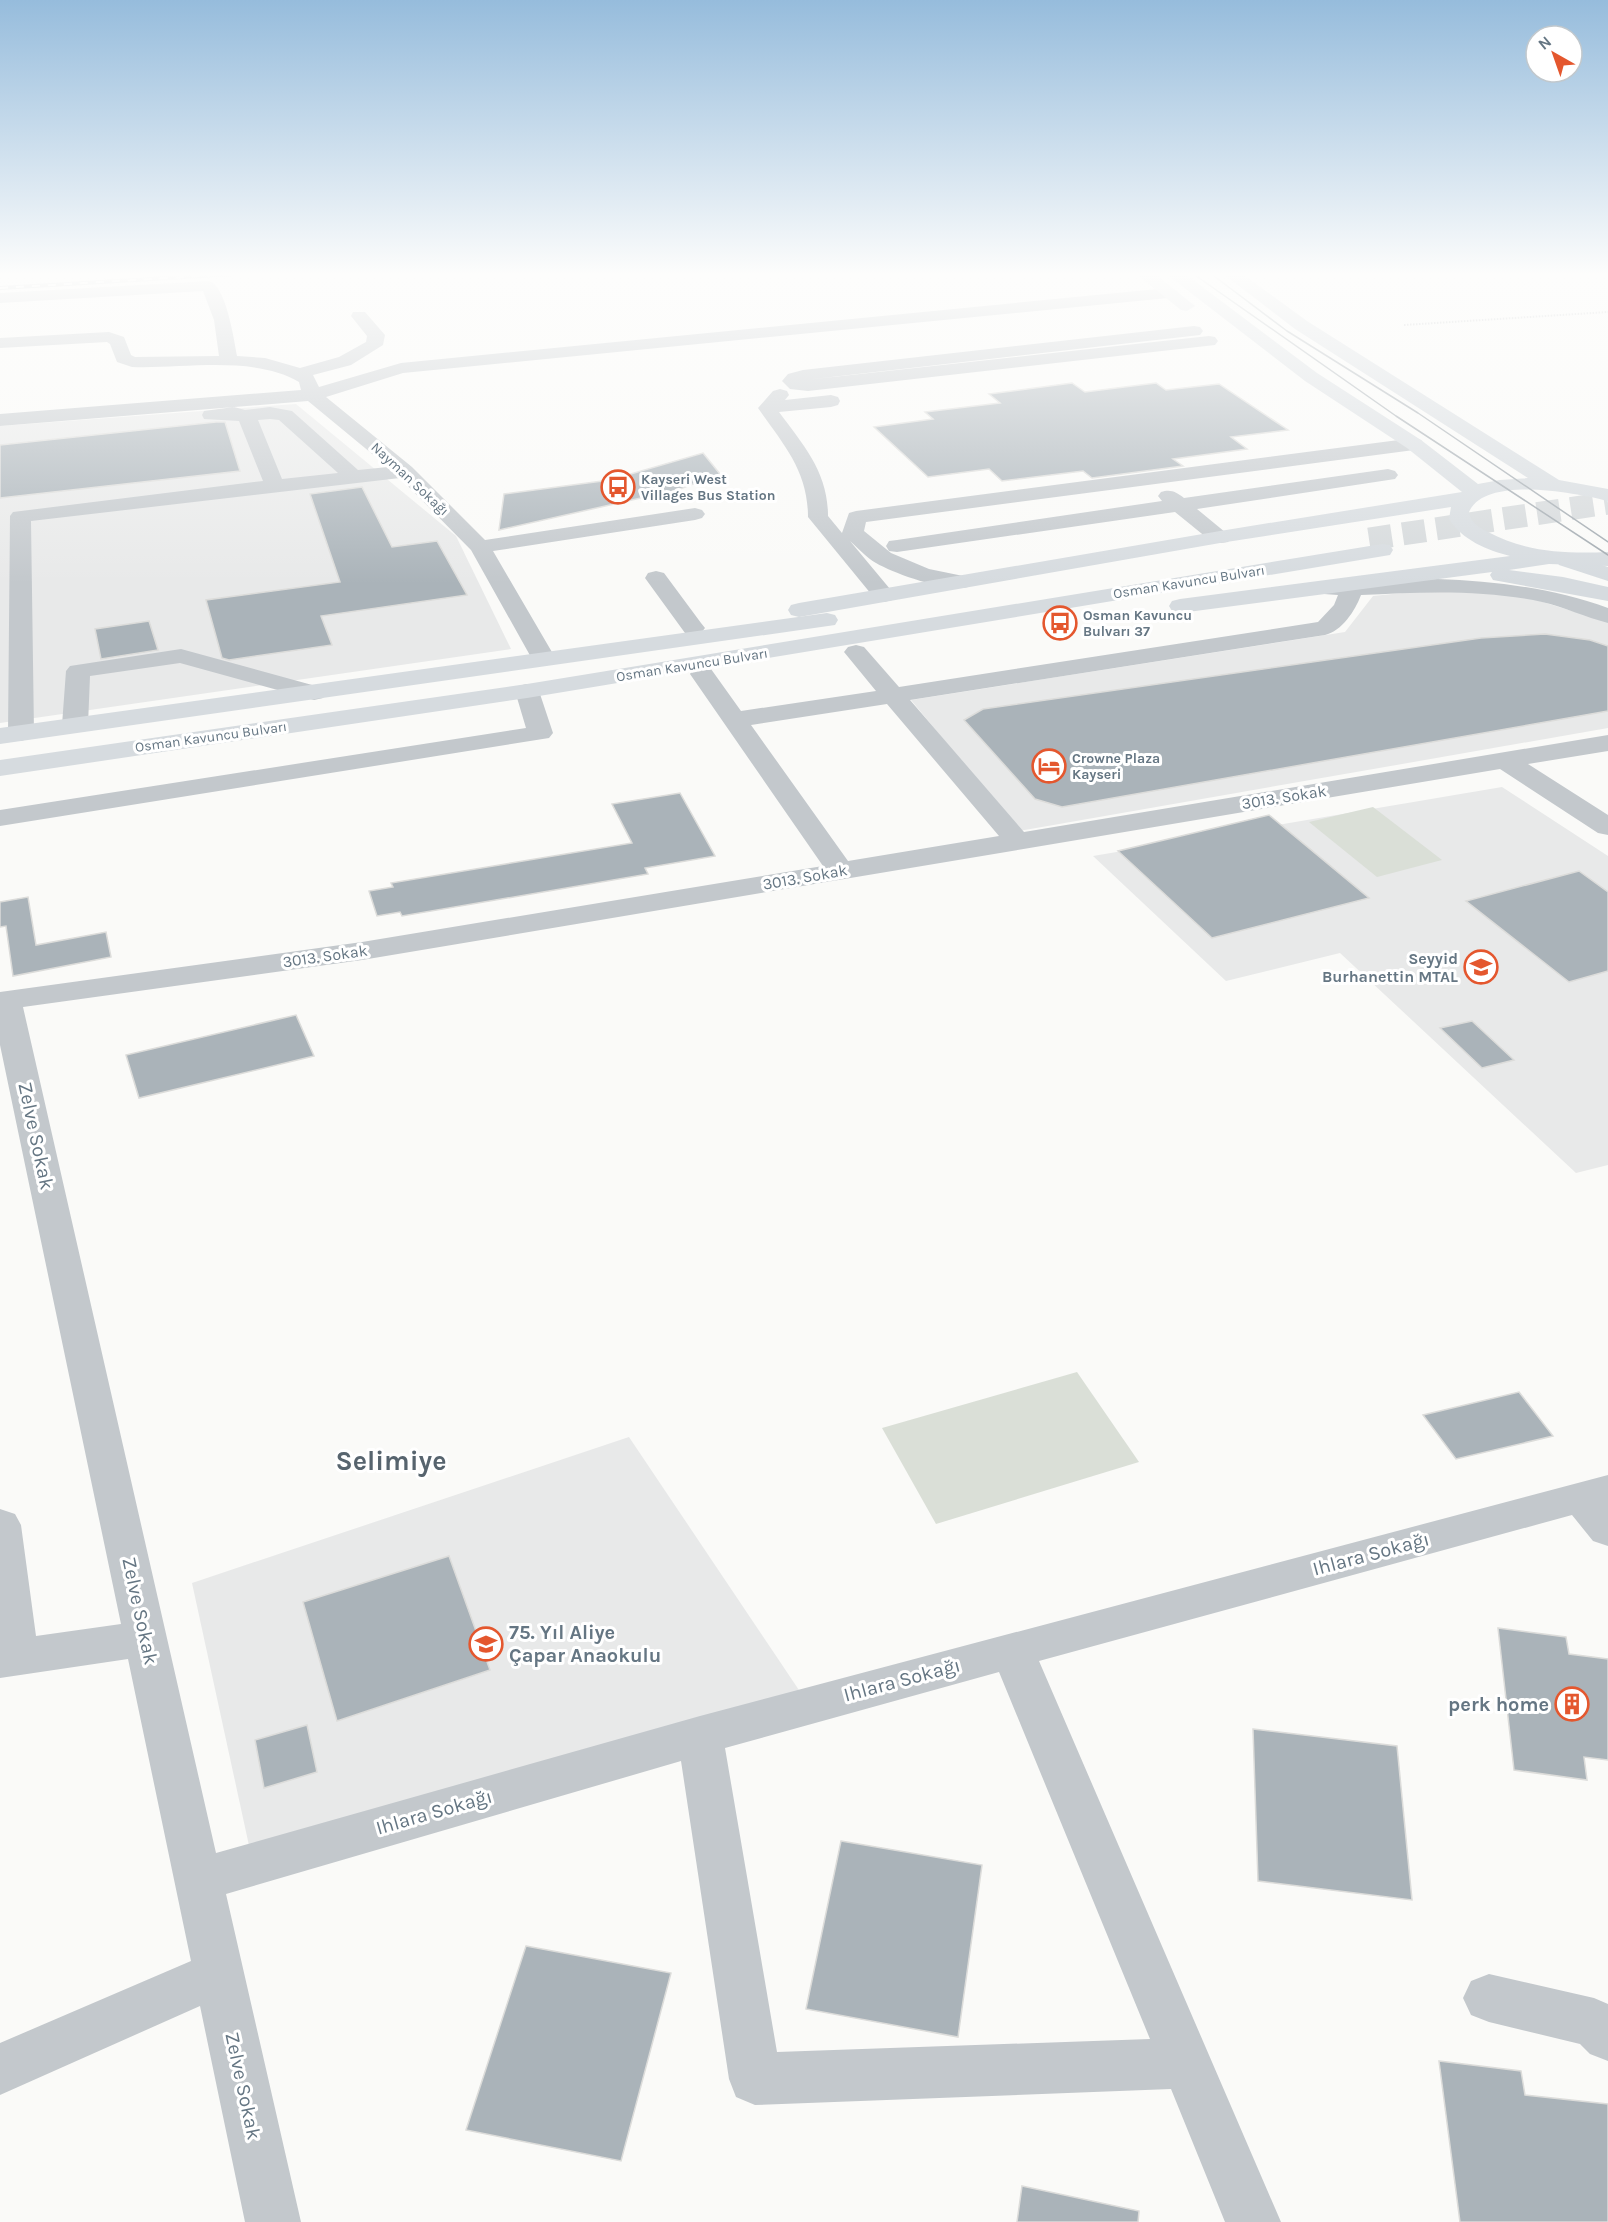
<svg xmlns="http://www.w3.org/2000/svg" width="1608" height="2222" font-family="Karla,sans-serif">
<rect width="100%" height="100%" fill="#fafaf8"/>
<g fill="#e8e9e9">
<path d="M296,404L456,536L511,649L0,723V426Z"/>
<path d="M1431,590L1523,596L1608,622V728L1019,831L911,700L1345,632L1373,596Z"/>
<path d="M1502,787L1608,856V1165L1576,1173L1340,953L1226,981L1093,856Z"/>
<path d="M629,1437L809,1705L253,1864L192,1583Z"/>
</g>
<g fill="#dadfd7">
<path d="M1373,807L1442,860L1377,877L1309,822Z"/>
<path d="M1077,1372L1139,1462L936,1524L882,1428Z"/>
</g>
<g fill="#aab3b9" stroke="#dcdcda" stroke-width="1.5">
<path d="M1072,383L1085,392L1156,383L1166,390L1219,384L1288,430L1231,437L1247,449L1173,459L1183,466L1092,478L1083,471L1002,481L989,469L928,477L874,427L933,419L925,412L1000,403L989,394Z"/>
<path d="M216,422H225L240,471L0,498V445Z"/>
<path d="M703,453L720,474L659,497L654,495L499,530L504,494L610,480Z"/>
<path d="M362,487L392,547L437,541L467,595L321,616L332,645L229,660L222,658L206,600L340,582L310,494Z"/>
<path d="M149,621L158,650L101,659L95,629Z"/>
<path d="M1545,634L1590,640L1608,646V711L1062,807L1035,799L964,720L983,709L1481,638Z"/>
<path d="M680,793L715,856L645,868L648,874L402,916L400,912L377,916L369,891L393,887L391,883L632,843L612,804Z"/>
<path d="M1269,815L1369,898L1212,938L1118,851Z"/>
<path d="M1579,871L1608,892V971L1569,982L1466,901Z"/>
<path d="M28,897L36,945L106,932L111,957L13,976L6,926L0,927V902Z"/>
<path d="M296,1015L314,1056L139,1098L126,1055Z"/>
<path d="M1472,1021L1514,1060L1482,1068L1440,1028Z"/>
<path d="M1519,1392L1553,1436L1456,1459L1423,1415Z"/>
<path d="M449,1556L490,1670L337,1721L303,1602Z"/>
<path d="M1498,1628L1566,1637L1569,1654L1608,1659V1760L1584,1757L1587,1780L1514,1770Z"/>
<path d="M307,1725L317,1772L264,1788L255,1740Z"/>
<path d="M1253,1729L1397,1746L1412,1900L1258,1881Z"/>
<path d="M841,1841L982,1865L958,2037L806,2009Z"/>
<path d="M526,1946L671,1973L621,2161L466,2130Z"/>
<path d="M1439,2061L1521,2071L1525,2095L1608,2104V2222H1460Z"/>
<path d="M1022,2186L1139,2211L1138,2222H1017Z"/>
</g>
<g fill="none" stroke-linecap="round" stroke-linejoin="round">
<path stroke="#d5d9db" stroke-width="23" stroke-dasharray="23 11" stroke-linecap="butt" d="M1369,539L1608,503"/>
<path stroke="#bbbfc2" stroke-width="2" stroke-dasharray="1.5 1.5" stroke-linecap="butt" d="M1404,325L1608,312"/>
<g fill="#c3c8cc" fill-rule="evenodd">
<path d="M209,281C226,285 234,340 237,356L265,358L300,368L339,357L366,342L367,336L351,316L353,312H365L385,335L383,345L351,365L313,375L319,387L401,363L1168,288L1176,293L1168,298L403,373L326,397L412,467L485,540L695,508L702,510L705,514L702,518L695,520L493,551L556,659L552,664L544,666L536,664L532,659L471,550L400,478L31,521L34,733L30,738L21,741L12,738L8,733L10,516L13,512L263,481L239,421L204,419L202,415L204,411L234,407L245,410L270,407L292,411L358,470L388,467L308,401L0,426V414L301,390L299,382C254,355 183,369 132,367L117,362L110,344L107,342L0,348V338L109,332L124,337L131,355L135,357L219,356L214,320L203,291L0,303V293ZM270,419L279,420L338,473L282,479L258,420Z"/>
<path d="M1194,326L1200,327L1203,331L1200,335L805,380L1209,336L1215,337L1218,341L1215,345L808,391L790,389L782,381L788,374L803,370Z"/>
<path d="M780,389L787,391L789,395L785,400L831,395L838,397L840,401L838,405L831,407L779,412C804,446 828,472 828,516L842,533L849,513L856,511L1414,438L1421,440L1424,444L1421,448L1414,450L866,522L864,531L891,553L929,569L968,577L971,582L968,587C946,592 895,574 876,563C867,558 858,548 850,541L895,595L892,600L884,602L876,600L808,517C808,470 783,444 758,408L773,391Z"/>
<path d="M1388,469L1395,471L1398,475L1395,479L1197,509L1231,537L1228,542L1220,543L1212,542L1175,512L897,552L889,551L886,546L889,541L897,540L1162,501L1158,496L1161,492C1171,489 1176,492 1184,498Z"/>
<path d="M656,571L664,573L701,623L705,628L701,633L693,635L685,633L645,578L648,573Z"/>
<path d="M1437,579C1496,581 1552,588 1608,608V623C1585,617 1564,607 1542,602C1483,589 1421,592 1361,595C1355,611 1342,631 1325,635L910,700L1024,832L1608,735V751L1528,764L1608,815V835L1598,833L1500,769L362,960L23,1007L216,1853L700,1716L1608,1475V1546L1593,1541L1572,1515L1039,1661L1281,2222H1225L1171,2089L755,2105L736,2097L729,2079L681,1761L226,1894L301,2222H245L200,2006L0,2095V2043L191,1961L128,1659L0,1678V1509L15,1514L21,1525L36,1636L121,1624L0,1045V992L362,942L823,866L690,674L693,669L702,667L711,669L741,711L876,691L844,652L848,647L856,645L864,647L899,687L1318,622L1334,605L1338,595L1324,594L1321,589L1324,584ZM887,704L999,836L848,861L751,725ZM999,1672L1150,2039L777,2052L725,1748Z"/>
<path d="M181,649L323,688L326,693L323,698L314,700L180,663L90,676L88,725L84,730L75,733L66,730L62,725L66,671L70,666Z"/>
<path d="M527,684L536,686L539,691L553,733L549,738L0,826V810L526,728L515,691L518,686Z"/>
<path d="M1489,1974L1594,1998L1608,2004V2061L1590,2054L1580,2044L1489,2022L1471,2015L1463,1998L1471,1981Z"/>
</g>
<path fill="#d6dbdf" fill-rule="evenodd" d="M1567,553L1608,567V581L1559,565L1556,560L1559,555Z"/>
<g fill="#d6dbdf" fill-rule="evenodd">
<path d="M1135,273H1154L1195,306L1187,311L1181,310Z"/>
<path d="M1165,273H1184L1317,373L1421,440L1478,484L1500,480L1528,478L1295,329L1222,273H1241L1307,321L1559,480L1608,489V501C1576,493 1485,475 1469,512C1471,523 1478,527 1488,532C1525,552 1566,554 1608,552V566L1549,564L1509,570L1563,577L1608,587V601L1493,580L1490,575L1492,572L1180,613L1172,611L1169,606L1172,601L1180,599L1510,556C1487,550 1462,540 1449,519L1451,507L1220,543L799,617L791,615L788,610L791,605L799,603L1220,531L1462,492L1407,448L1305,381Z"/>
<path d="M1382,544L1390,545L1393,550L1390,555L527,698L0,776V760L527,684Z"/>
<path d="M827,613L835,615L838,620L835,625L0,744V728Z"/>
</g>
<g stroke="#a2aab0" stroke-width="1.5">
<path d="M1192,273L1396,416L1608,555"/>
<path d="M1210,273L1287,331L1418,413L1608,542"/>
</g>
<g stroke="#a2aab0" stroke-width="4">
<path id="rail" d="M0,288L252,273"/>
</g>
<use href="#rail" stroke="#fff" stroke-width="2" stroke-dasharray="8" stroke-linecap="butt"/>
</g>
<linearGradient id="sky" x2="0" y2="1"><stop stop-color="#96bcdc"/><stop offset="0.47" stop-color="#fdfdfc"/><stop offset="1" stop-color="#fdfdfc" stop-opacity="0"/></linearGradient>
<rect width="1608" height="584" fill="url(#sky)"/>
<defs>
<g id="bus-ring" transform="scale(1.725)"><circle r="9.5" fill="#fff" stroke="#e4572e" stroke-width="1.5"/><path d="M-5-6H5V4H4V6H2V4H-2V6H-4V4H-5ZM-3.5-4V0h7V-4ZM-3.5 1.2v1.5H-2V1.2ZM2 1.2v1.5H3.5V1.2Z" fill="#e4572e"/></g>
<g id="hotel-ring" transform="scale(1.725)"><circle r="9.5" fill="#fff" stroke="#e4572e" stroke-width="1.5"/><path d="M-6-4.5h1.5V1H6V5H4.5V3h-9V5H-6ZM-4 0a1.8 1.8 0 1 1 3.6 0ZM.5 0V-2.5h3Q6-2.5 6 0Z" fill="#e4572e"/></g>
<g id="school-ring" transform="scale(1.725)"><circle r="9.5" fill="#fff" stroke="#e4572e" stroke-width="1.5"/><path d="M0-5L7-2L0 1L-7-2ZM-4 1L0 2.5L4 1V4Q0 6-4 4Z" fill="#e4572e"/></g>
<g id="building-ring" transform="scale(1.725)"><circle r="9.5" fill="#fff" stroke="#e4572e" stroke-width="1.5"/><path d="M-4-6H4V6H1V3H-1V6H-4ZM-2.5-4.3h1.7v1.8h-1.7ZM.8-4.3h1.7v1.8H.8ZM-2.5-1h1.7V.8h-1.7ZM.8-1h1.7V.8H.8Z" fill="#e4572e"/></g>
</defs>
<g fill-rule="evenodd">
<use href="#bus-ring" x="618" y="487"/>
<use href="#bus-ring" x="1060" y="623"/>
<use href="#hotel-ring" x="1049" y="766"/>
<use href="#school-ring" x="1481" y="967"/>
<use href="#school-ring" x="486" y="1644"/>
<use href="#building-ring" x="1572" y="1704"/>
</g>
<g text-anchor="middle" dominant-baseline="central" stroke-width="6" stroke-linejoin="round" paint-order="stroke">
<g font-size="14" fill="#657683" stroke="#fff">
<text transform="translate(410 479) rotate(43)">Nayman Sokağı</text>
<text transform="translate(1189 582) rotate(-9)">Osman Kavuncu Bulvarı</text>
<text transform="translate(692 665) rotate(-9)">Osman Kavuncu Bulvarı</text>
<text transform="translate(211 737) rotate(-8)">Osman Kavuncu Bulvarı</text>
</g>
<g font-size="14" font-weight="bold" fill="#657683" stroke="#fff" text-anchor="start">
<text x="641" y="479">Kayseri West<tspan x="641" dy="16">Villages Bus Station</tspan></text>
<text x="1083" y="615">Osman Kavuncu<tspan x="1083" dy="16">Bulvarı 37</tspan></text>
<text x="1072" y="758">Crowne Plaza<tspan x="1072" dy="16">Kayseri</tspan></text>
</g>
<g font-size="16" fill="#657683" stroke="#fff">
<text transform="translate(1284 797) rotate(-9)">3013. Sokak</text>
<text transform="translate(805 877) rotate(-10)">3013. Sokak</text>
<text transform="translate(325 956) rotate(-8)">3013. Sokak</text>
</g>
<g font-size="16" font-weight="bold" fill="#657683" stroke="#fff" text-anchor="end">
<text x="1458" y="958">Seyyid<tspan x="1458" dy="18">Burhanettin MTAL</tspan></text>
</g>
<g font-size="20" fill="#657683" stroke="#fff">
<text transform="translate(36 1136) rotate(78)">Zelve Sokak</text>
<text transform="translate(1371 1554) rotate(-15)">Ihlara Sokağı</text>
<text transform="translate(140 1611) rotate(78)">Zelve Sokak</text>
<text transform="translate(902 1680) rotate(-15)">Ihlara Sokağı</text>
<text transform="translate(434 1812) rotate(-16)">Ihlara Sokağı</text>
<text transform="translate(243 2086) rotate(78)">Zelve Sokak</text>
</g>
<g font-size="20" font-weight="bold" fill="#657683" stroke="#fff" text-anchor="start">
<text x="509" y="1632">75. Yıl Aliye<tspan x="509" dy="23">Çapar Anaokulu</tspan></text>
<text x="1549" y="1704" text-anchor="end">perk home</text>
</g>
<g font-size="27" font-weight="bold" fill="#57646e" stroke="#fff">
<text x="391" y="1461">Selimiye</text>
</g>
</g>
<g transform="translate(1554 54) rotate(320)"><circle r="28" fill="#ffffff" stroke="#c1c8cd" stroke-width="1.5"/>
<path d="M0-4.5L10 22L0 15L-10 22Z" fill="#e4572e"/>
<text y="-9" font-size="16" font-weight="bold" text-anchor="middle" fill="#657683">N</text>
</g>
</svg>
